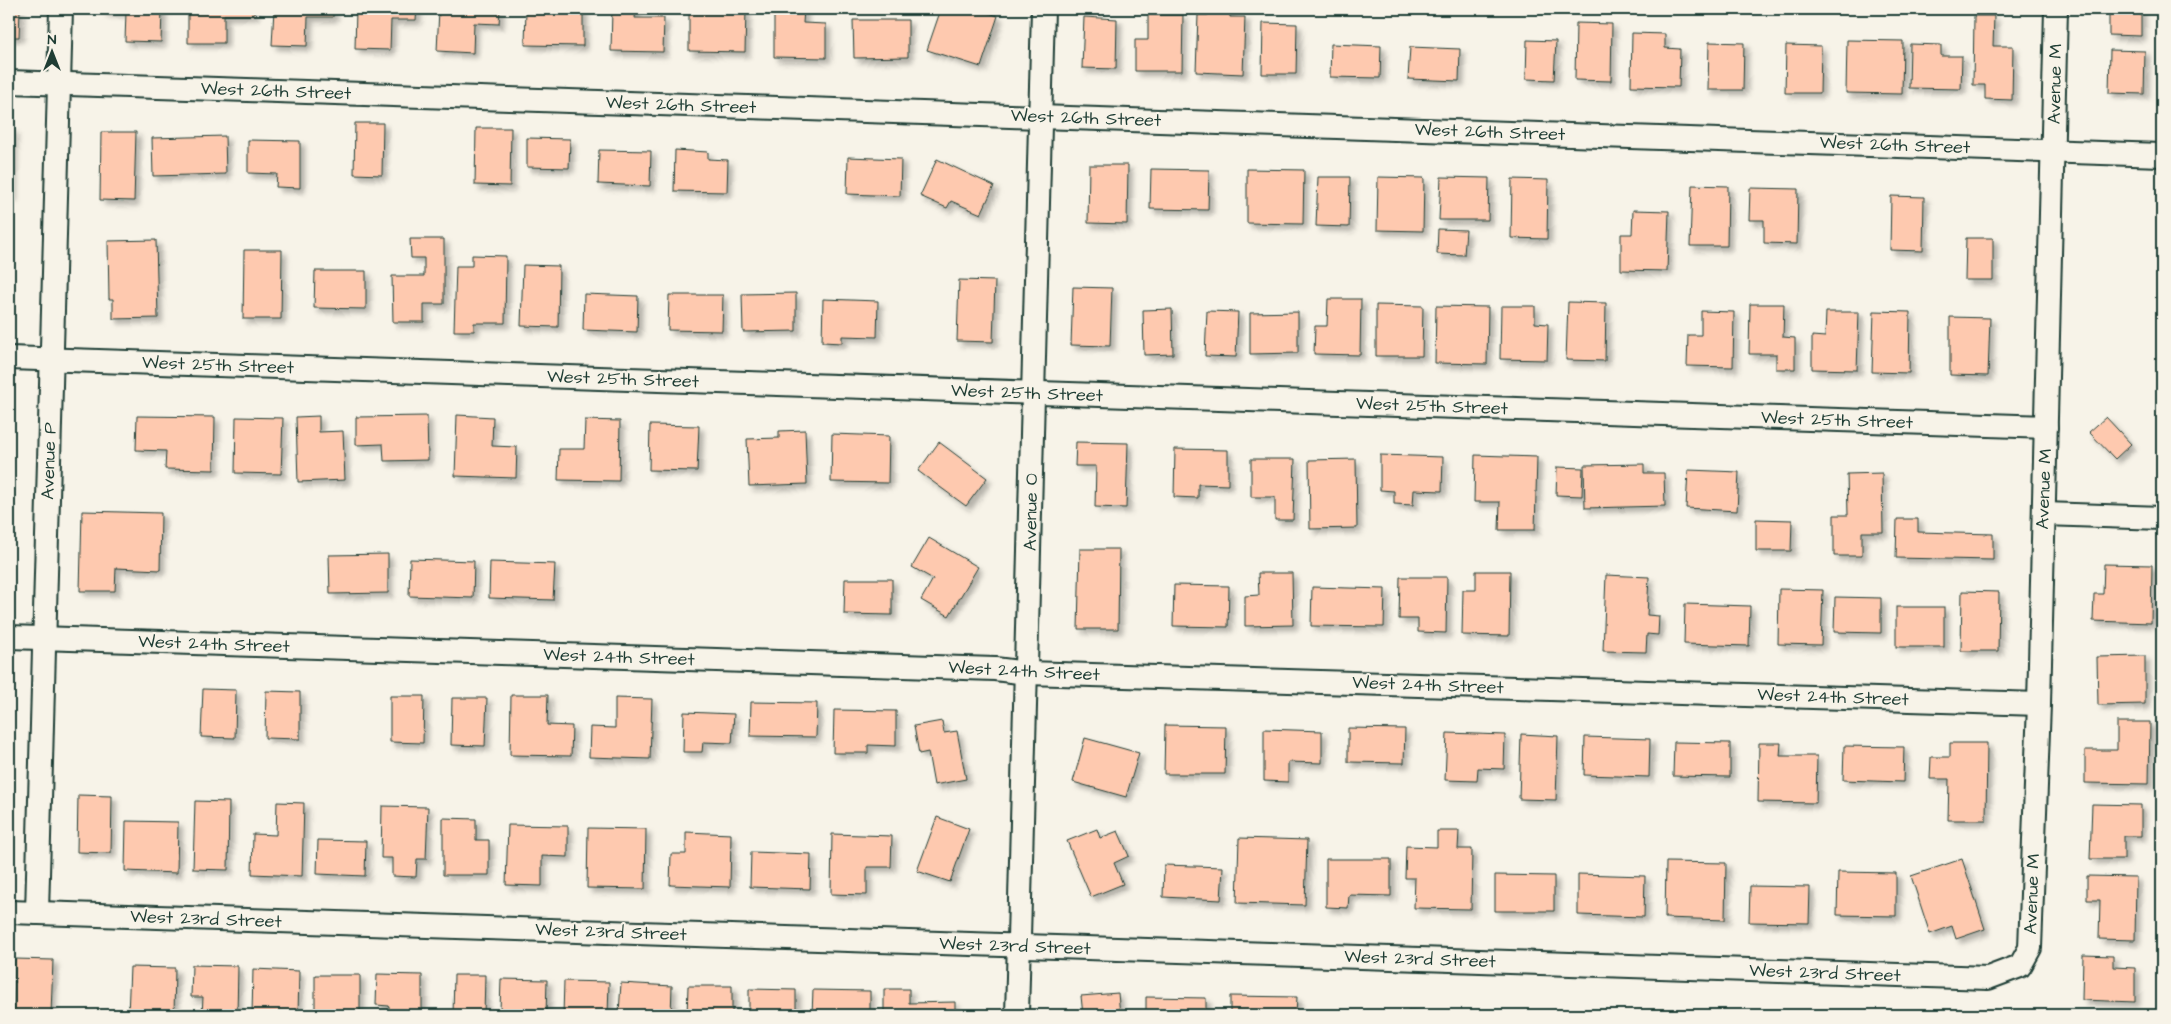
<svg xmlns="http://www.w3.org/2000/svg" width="2171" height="1024" font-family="'Architects Daughter',sans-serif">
<defs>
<filter id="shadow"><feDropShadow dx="4.5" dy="4.5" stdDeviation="2.5" flood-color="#0004"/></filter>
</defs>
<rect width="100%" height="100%" fill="#f7f3e8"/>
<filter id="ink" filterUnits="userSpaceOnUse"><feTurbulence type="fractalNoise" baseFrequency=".02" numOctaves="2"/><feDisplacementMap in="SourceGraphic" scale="10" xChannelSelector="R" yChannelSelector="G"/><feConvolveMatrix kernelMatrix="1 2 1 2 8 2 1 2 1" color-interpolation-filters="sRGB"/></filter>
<g filter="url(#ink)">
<g fill="#fec9af" stroke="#1f3d34" filter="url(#shadow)">
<path d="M9,9H20L19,37H9Z"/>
<path d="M103,9H162L161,42L125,41L126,12H103Z"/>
<path d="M188,9H254V15H224V43H188Z"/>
<path d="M274,9H333V17H308L307,46L272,45Z"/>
<path d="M356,9H417L416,20H391L390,50L355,49Z"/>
<path d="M439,9H500L499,24L474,23L473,53L437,51Z"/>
<path d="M526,9H583V46L525,45Z"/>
<path d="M612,9H636L635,18H664L663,52L611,51Z"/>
<path d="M689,9H746L745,52L689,51Z"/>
<path d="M774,9H804L803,23L826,24V58L774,57Z"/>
<path d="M941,9H977L998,16L981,67L927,50Z"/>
<path d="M1208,9H1230V17H1245L1243,74L1196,72L1198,15H1208Z"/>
<path d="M2109,9H2141V36L2109,35Z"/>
<path d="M1148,15H1183L1182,71H1135V40H1148Z"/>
<path d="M1974,16H1994L1993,46H2013L2012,100L1985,99V85H1973Z"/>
<path d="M1084,17L1117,19L1116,69L1082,68Z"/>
<path d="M853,20H908V57L854,58Z"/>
<path d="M1263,23L1297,24L1296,74H1262Z"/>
<path d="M1576,23L1612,24L1611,81L1575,80Z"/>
<path d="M1632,33L1665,34V48L1680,49L1679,87L1631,86Z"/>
<path d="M1527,40L1556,41L1554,80L1526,79Z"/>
<path d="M1847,40L1903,41L1902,94L1846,93Z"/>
<path d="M1709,42L1744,43L1743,90H1708Z"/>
<path d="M1331,44L1381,46L1380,78L1330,77Z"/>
<path d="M1910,44L1941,45V56H1962L1961,89L1909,88Z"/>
<path d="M1786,45L1821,46L1820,93H1785Z"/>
<path d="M1410,47L1460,49L1459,81L1408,79Z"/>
<path d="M2110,50L2145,51L2144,94L2109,93Z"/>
<path d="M355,123H383L382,175L354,174Z"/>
<path d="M476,128H511L510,186L475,185Z"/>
<path d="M9,129H13L12,197H9Z"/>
<path d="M101,132H136L134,201L100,200Z"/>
<path d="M225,136L226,174L153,176L152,138Z"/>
<path d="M527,138L570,139L569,168L527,167Z"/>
<path d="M248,140L300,141V188L276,187L277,174L248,173Z"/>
<path d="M599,150L651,151L650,186L598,184Z"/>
<path d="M675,150L708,152V159L728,160L727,192L674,191Z"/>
<path d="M848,157L901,159L900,196L847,194Z"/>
<path d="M937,159L994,186L981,214L951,201L947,208L920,196Z"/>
<path d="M1089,165H1128L1127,224L1088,223Z"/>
<path d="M1151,169L1209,170L1208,210L1150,209Z"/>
<path d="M1247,169L1304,170L1303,224L1247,223Z"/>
<path d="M1318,177H1350L1349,227L1316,226Z"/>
<path d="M1378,177L1424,178L1423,231L1377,230Z"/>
<path d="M1441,177L1489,178L1488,220H1439Z"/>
<path d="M1512,179L1548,180L1547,239L1511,238Z"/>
<path d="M1692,185L1728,186L1727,246H1690Z"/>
<path d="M1750,188L1798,189L1797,244L1764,243V220H1749Z"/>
<path d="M1891,196L1924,197L1923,251L1890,250Z"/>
<path d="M1633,210L1669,211L1667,271L1621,270V234H1632Z"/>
<path d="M1438,229L1466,230L1464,255L1437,254Z"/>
<path d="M1966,238H1993V280H1965Z"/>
<path d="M410,239H444V304H424V322H393L392,276H424V258H411Z"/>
<path d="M156,240L158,318L113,319V299H109L108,241Z"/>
<path d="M244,250H282L281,319H243Z"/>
<path d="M472,255L506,256L505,323H474V331H454L456,266H472Z"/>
<path d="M523,265L559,266L558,327L521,326Z"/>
<path d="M315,271H366V309L314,308Z"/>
<path d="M959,280L995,281L993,342L957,341Z"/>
<path d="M1073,287L1112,288L1110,346L1071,345Z"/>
<path d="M796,293V331L743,332L742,294Z"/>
<path d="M584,294L638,296L637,332L583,330Z"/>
<path d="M669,295H723L722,331L668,330Z"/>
<path d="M823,299L878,301L877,337L842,336V343L822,342Z"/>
<path d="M1328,299H1361L1360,355L1314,354L1315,326H1327Z"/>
<path d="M1568,302L1606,303L1605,361L1566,360Z"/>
<path d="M1750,304H1784L1783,337L1795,338V369H1776V354H1749Z"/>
<path d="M1376,305L1423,306L1422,356H1376Z"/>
<path d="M1436,306L1488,307L1487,364L1435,363Z"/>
<path d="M1501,306H1535V323L1548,324L1547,360L1500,359Z"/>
<path d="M1172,309L1173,354L1144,355L1143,310Z"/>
<path d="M1207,311L1238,312L1236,357L1205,356Z"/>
<path d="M1701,311L1734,312L1733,367L1687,366L1688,335H1701Z"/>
<path d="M1874,311L1910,312L1909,373L1872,372Z"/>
<path d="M1298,312V353L1250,354V313Z"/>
<path d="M1826,312H1859L1857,370L1812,369V336L1825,337Z"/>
<path d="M1950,317L1990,318L1988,376L1950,375Z"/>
<path d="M457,415L493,417L492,446L517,447L516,478L455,476Z"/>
<path d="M137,416L215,417L214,470L165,469L166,451L136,450Z"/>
<path d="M319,416V432L343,431L345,480L298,482L296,417Z"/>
<path d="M427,416L428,460L384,461L383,444L356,445V417Z"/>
<path d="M236,417L283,418L281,474L235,473Z"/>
<path d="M2106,417L2131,444L2115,459L2089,432Z"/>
<path d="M585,420L620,421L619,481L558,480L559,449H584Z"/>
<path d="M650,425L699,426L697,471L649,470Z"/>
<path d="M805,430L807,484L749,486L747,439L779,438V431Z"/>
<path d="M832,434L889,436L888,483L831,482Z"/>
<path d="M939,442L987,478L966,506L918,471Z"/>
<path d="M1076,442L1128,443L1126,508L1095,507L1096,466H1075Z"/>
<path d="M1175,449L1228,450V485L1198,484V498L1174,497Z"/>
<path d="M1380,455L1443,457L1442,491L1414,490L1413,505L1394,504V491L1380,490Z"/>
<path d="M1475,455L1537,457L1535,530H1499L1500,502H1474Z"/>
<path d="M1251,459H1295L1293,520H1275V497H1251Z"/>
<path d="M1356,459L1357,528L1310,529L1309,460Z"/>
<path d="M1644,464V473H1664L1665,506L1585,508L1584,465Z"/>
<path d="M1557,467L1583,468L1582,496L1556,495Z"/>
<path d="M1688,470L1739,472L1737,511L1686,508Z"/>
<path d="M1882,473L1883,532H1862V556H1834V515H1848L1847,474Z"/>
<path d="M82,511L161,513L160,570L116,568L115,591H80Z"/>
<path d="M1756,519L1792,520L1791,551H1756Z"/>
<path d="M1897,519H1918V532L1993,534V560L1896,558Z"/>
<path d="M929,538L978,567L949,616L921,600L933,579L912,567Z"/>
<path d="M1080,549H1119L1118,629H1078Z"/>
<path d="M388,554V593L330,594L329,555Z"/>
<path d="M410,559L474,561L473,598L409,596Z"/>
<path d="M490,562L555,564L553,600L489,598Z"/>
<path d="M2104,564L2152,565L2151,623L2093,621L2094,594H2103Z"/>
<path d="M1476,571H1510L1509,636L1462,635L1463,590H1476Z"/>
<path d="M1258,573H1292L1293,625L1245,626V596L1259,595Z"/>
<path d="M1606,575L1649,577L1647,615L1659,616L1658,635L1647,634L1646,652L1603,651Z"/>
<path d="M1400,577H1447L1446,633L1418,632V619H1399Z"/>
<path d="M845,579H892V615L844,614Z"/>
<path d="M1174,585L1229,586L1228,627L1173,626Z"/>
<path d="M1312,587L1385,589L1384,627L1311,626Z"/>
<path d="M1779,589L1823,590L1821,645L1778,644Z"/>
<path d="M1962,591L1999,592L1998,651H1961Z"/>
<path d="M1835,597L1881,598V633L1834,632Z"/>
<path d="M1685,604L1750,606L1749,646L1684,644Z"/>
<rect x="1896" y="607" width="48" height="40"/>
<path d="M2145,656V704L2098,705L2097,657Z"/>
<path d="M203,689L236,690L235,738L201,737Z"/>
<path d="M266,691L300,692V739L265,738Z"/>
<path d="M511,695H548L547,725L572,726L571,756L510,755Z"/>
<path d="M390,696H424L423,743L390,742Z"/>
<path d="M452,698H487L485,746L451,745Z"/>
<path d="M615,698L652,699L650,759L589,757L590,727L615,728Z"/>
<path d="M751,702L817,703L816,737L750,736Z"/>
<path d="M834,710L896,711V746L868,745V753H833Z"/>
<path d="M684,712L734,714L732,743L703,742L702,752H683Z"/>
<path d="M942,721L944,733L957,731L966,779L934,785L928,752L919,754L914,726Z"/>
<path d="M2117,722H2150L2149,784L2085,783V750H2117Z"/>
<path d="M1165,725L1226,726L1225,774H1164Z"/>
<path d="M1348,728L1405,729L1404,763L1348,762Z"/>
<path d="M1264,729L1322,731V763L1288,762V782L1264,781Z"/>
<path d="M1447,733L1505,735L1504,769L1478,768L1477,781L1445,780Z"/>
<path d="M1521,734L1558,736L1556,800L1519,799Z"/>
<path d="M1585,737L1650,739L1649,777L1584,775Z"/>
<path d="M1085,738L1139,753L1126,797L1073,782Z"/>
<path d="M1674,742L1730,743V777L1673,776Z"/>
<path d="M1759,743H1781L1780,756H1817L1816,803L1758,802Z"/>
<path d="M1950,743H1987L1986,820H1948L1949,779H1930L1931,757H1950Z"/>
<path d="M1844,746L1904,747L1903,782L1843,780Z"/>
<path d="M78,795L112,796L111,853L77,852Z"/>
<path d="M195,801L229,802L228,870L193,869Z"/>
<path d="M277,802L304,803L302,876L252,874L253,834L276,835Z"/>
<path d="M2092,804L2141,805V836H2124V859H2090Z"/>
<path d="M382,806L428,807L426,859H417L416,877L392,876V858H381Z"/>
<path d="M937,817L969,829L950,882L917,871Z"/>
<path d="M443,818L476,819V840H489V875H443Z"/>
<path d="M126,821L178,822L177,873L125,871Z"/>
<path d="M508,825L568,826V857L542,856V886L506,885Z"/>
<path d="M588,828L646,829L645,889L587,888Z"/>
<path d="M1097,829L1100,838L1118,831L1129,856L1114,863L1123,884L1091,897L1067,841Z"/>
<path d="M1437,831H1459L1458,849H1472L1471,909L1414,908L1415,878H1405L1406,846L1437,847Z"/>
<path d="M686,832L731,834L730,887L670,885L671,854H686Z"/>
<path d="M832,834L892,836L891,867H867V895L831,894Z"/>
<path d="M1239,838L1307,840L1305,905L1237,903Z"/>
<path d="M318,840L366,841L365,876L317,874Z"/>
<path d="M751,852L811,854L810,889L750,887Z"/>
<path d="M1326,859H1391V896L1349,895L1348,908L1326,907Z"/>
<path d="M1962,859L1985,929L1956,939L1952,926L1930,934L1911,876Z"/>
<path d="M1666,862L1726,863L1725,920L1665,918Z"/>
<path d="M1164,865L1223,867L1221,900L1163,897Z"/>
<path d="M1838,872L1896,873V916L1837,915Z"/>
<path d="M1578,874L1645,876L1644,917L1578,915Z"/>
<path d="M1495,875L1554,876V911H1495Z"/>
<path d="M2087,876L2136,877L2135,940L2099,939L2100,900H2087Z"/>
<path d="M1750,886L1810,887L1809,923L1749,922Z"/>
<path d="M2083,955L2113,956V967L2135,968V1002L2082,1000Z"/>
<path d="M15,959L53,960L51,1014L14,1013Z"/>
<path d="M192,965L238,966L237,1015H202L203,997H191Z"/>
<path d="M130,967L175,968L174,1015H128Z"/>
<path d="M253,969L299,971L298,1015H252Z"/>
<path d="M377,974L422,975V1015H389V1006L376,1005Z"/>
<path d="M315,975H360V1015H327V1009H315Z"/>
<path d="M454,975H485L484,1015H453Z"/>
<path d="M501,979L547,980L546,1015H513V1011H500Z"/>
<path d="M564,981L609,982L608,1015H563Z"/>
<path d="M621,983L672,986L671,1015L619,1013Z"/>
<path d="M688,986H732V1015H687Z"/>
<path d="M749,989L796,990V1015H749Z"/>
<path d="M884,989H909V1003L955,1002V1015H884Z"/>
<path d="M813,990L870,991V1015H812Z"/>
<path d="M1118,993L1120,1015H1083L1081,996Z"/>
<path d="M1230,996L1297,997L1296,1015H1230Z"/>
<path d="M1146,997L1206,998V1015H1146Z"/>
<path d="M1323,1010L1380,1012V1015H1323Z"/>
<path d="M1408,1010L1469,1012V1015H1408Z"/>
<path d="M1493,1014L1557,1015H1493Z"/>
</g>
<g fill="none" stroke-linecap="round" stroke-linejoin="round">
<g stroke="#1f3d34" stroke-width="26">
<g id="minor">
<path d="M9,82L2162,155"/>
<path d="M9,358L2046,427"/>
<path d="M2044,514L2162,518"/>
<path d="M9,637L995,669L1027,673L2039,704"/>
<path d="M9,912L1988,978L2020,966L2030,948L2039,704L2056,9"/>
<path d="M37,913L61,9"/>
<path d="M1017,1015L1043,9"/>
</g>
</g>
<use href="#minor" stroke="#f7f3e8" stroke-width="22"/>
</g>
</g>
<g text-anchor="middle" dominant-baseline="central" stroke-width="4" stroke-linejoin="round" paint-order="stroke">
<g font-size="18" fill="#1f3d34" stroke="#f7f3e8">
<text transform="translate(2055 84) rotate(-89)">Avenue M</text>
<text transform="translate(276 91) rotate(2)">West 26th Street</text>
<text transform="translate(681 105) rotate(2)">West 26th Street</text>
<text transform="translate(1086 118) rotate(2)">West 26th Street</text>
<text transform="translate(1490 132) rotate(2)">West 26th Street</text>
<text transform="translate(1895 145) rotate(2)">West 26th Street</text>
<text transform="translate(218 365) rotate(2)">West 25th Street</text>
<text transform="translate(623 379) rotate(2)">West 25th Street</text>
<text transform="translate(1027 393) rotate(2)">West 25th Street</text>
<text transform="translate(1432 406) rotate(2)">West 25th Street</text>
<text transform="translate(1837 420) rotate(2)">West 25th Street</text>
<text transform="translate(49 461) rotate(-88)">Avenue P</text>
<text transform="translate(2044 489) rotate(-88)">Avenue M</text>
<text transform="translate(1031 512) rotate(-89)">Avenue O</text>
<text transform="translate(214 644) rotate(2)">West 24th Street</text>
<text transform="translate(619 657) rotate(2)">West 24th Street</text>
<text transform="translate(1024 671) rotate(3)">West 24th Street</text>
<text transform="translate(1428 685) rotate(2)">West 24th Street</text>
<text transform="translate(1833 697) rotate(2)">West 24th Street</text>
<text transform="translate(2032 894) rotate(-88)">Avenue M</text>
<text transform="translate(206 919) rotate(2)">West 23rd Street</text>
<text transform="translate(611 932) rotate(2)">West 23rd Street</text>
<text transform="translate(1015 946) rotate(2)">West 23rd Street</text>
<text transform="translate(1420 959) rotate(2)">West 23rd Street</text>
<text transform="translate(1825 973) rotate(2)">West 23rd Street</text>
</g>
</g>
<rect width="2171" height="1024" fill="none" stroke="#f7f3e8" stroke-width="30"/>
<rect x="15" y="15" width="2141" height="994" fill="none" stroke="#1f3d34" stroke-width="2" filter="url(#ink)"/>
<g transform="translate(52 52)" stroke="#f7f3e8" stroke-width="4" paint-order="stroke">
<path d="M0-4L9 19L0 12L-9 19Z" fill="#1f3d34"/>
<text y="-8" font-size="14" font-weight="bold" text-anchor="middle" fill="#1f3d34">N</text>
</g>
</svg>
